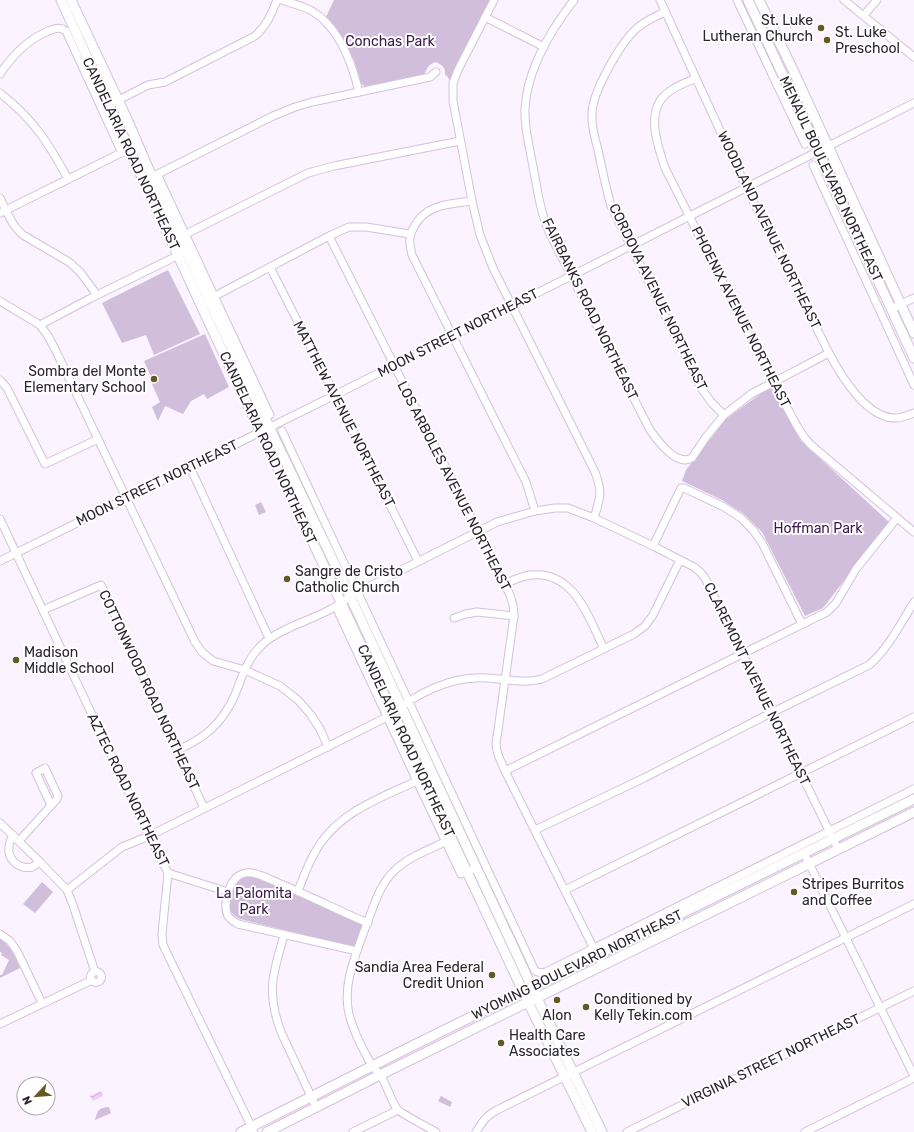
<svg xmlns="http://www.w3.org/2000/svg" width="914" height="1132" font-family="Rubik,sans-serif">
<defs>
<pattern id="water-waves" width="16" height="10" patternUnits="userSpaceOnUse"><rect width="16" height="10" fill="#eccffb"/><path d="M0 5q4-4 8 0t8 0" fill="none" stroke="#cbb2d7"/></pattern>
</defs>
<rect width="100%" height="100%" fill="#fbf3ff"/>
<g fill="#d1bedb">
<path d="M334,0H490L457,63L450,81L447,76L445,75C446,68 442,64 435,62C428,65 427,68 424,75L421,76L367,87C357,84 358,73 355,63C348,46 338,31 326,17Z"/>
<path d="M168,270L200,334L154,355L146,335L122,343L102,303Z"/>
<path d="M205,334L229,387L207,399L204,394L191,401L183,414L165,406L158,421L152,407L160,402L152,384L155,378L152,379L144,361Z"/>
<path d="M770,387L801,441L889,522L823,608L805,616L762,532L744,514L722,500L682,481L686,470L726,419Z"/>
<path d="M261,502L266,512L259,515L255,505Z"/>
<path d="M252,876L360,923L362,925L356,946L353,947L240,919C236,917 232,914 230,910C228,904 234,884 239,880C243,877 247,877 252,876Z"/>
<path d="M42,882L53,892L35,913L23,904Z"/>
<path d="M0,939C11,946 15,957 20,968L0,978V975H2L9,960L1,955L2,953L0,952Z"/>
<path d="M441,1096L452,1102L450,1107L438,1101Z"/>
<path d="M109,1107L111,1113L95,1120C98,1110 98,1108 109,1107Z"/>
</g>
<path fill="url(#water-waves)" d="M101,1091L103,1096L93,1101L90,1096Z"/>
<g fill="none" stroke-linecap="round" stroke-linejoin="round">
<g stroke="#d3c1dd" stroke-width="9">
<g id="minor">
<path d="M281,0C291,3 303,6 312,11C339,27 352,63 359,92"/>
<path d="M494,0L458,70L453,83V101L472,201L480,235L493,268L595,472C603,493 600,498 594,518"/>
<path d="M574,0C550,31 527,69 525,109C524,129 530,148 533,167C536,181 538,197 542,211C544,219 547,227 550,234L650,430C658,441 676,467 692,458L706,437L724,415L751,394L829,353"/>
<path d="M660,0L746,187L829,353C841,376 867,419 896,418C902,418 908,415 914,413"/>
<path d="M737,0L805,144"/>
<path d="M844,0L914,57"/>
<path d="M665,12C655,17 644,21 636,29C620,44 592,92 592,114C591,126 595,138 598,150C602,169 606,188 611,206L700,386L711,402L724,415"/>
<path d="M864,15L877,0"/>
<path d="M485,17L544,47"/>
<path d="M0,74C12,56 26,41 46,32C53,29 59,26 66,31L122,153"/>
<path d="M696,78C688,82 678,85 670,91C644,108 657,144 665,168L773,382L797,426L804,437L811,445L914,532"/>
<path d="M0,93C33,119 48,142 68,179"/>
<path d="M109,105L148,85L165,82L255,36C267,25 271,15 277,0"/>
<path d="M813,165L914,385"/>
<path d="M157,174L270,415"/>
<path d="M148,179L273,116L295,107L312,102L430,77L436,72"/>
<path d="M0,198C7,212 12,226 23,235L69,262L80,272L97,295"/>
<path d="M472,201C451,204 427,204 415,225C408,237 409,242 412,255L526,482L535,511"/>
<path d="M0,213L125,151"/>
<path d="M186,234L308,173L334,166L460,141"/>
<path d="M329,236L510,595L513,605L514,616L496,744L497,751L499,757L505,771L602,965"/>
<path d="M270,267L335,395L418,561"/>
<path d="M215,296L329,236L349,227H366L410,234"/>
<path d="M0,301L40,325L48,336L55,349L195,642L202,652L213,661L245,670L280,686L298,700L311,715L320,729L328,747"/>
<path d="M891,309L914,298"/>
<path d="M40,325L91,298L181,254"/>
<path d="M0,380L7,388L45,464L98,439"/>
<path d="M282,431L535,971L541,973L546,972L914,789"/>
<path d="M190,467L269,638"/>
<path d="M0,519L149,836L168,873L162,934L163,945L254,1132"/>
<path d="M653,546L681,488H684L724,507L741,518L753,530L762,543L802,624"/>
<path d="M0,561L335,395L914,103"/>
<path d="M505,584C513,580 522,576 531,575C574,570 589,618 604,649"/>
<path d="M336,607L417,781L461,874L471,870"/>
<path d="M43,610L101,585L204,808"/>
<path d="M454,618L466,614L477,612L514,616"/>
<path d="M178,750C204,738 221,725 234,697C241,681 245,663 258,649C267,638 279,633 291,627C311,618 333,611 350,596L497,522L535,511L555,508H568L594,518L653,546L694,567L700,572L705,578L838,849"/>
<path d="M505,771L827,612L836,603L856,569L897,518"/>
<path d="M0,823L40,862L67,890L73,905L95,972"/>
<path d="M535,830L644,778L765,716L869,665C888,649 901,623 914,602"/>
<path d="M13,835C11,839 9,843 9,847C7,859 19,870 32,867C34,866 38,863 40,862"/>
<path d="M19,841L57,799L58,796L45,768L36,773L51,805"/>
<path d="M804,853L914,1076"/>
<path d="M168,873L228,892"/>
<path d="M67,890L122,847L149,836L387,717C414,695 451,675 487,678C506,679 524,684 542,679L634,634L645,626L653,615L680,560"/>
<path d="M565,890L914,717"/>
<path d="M298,891C303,879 307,866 314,854C335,814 377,799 417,781"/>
<path d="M0,934L10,941L17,951L42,1003"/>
<path d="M284,935C280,950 275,965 273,980C271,997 275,1016 281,1032L316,1107"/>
<path d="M357,951L238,924C234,922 231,920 228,916C223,907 228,886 235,879C239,874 246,872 252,873C263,875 273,881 283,885C312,897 339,911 368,923"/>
<circle cx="96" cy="977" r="5.5"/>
<path d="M0,1024L92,980"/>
<path d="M353,1132L398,1110"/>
<path d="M436,1132C429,1128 400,1113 397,1109C390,1098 387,1086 381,1076C378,1072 374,1069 371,1064C363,1050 353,1030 349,1014C342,984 356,954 366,926C374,906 379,885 395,870C409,857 428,850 445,842"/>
<path d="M476,1132C483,1121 486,1116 497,1110L914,904"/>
<path d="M627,1132L914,991"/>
<path d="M805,1132L914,1078"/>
</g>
</g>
<g stroke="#d3c1dd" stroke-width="11">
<g id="major">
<path d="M61,0C136,163 209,327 288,489L528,1002L592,1132"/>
<path d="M71,0L127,119L152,177L208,299L350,596L537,998L602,1132"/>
<path d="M748,0L914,358"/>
<path d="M759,0L793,70L914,333"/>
<path d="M241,1132L408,1048L914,799"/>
<path d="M267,1132L380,1075L914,812"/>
</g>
</g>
<use href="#minor" stroke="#fff" stroke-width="7"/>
<use href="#major" stroke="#fff" stroke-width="9"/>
</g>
<g fill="#645926" stroke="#fff" stroke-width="1.5">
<circle cx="821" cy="28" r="4"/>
<circle cx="827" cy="40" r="4"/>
<circle cx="154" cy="379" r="4"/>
<circle cx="287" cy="579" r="4"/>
<circle cx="16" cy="660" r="4"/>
<circle cx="794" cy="892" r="4"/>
<circle cx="492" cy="975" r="4"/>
<circle cx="557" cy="1000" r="4"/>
<circle cx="586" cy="1007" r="4"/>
<circle cx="501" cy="1043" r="4"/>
</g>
<g text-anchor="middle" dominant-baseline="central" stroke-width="4" stroke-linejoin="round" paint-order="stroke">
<g font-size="14" fill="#2b242f" stroke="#fff" text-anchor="start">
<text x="813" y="20" text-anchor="end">St. Luke<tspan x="813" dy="16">Lutheran Church</tspan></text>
<text x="835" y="32">St. Luke<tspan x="835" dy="16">Preschool</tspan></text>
<text x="146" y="371" text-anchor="end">Sombra del Monte<tspan x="146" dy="16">Elementary School</tspan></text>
<text x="295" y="571">Sangre de Cristo<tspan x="295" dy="16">Catholic Church</tspan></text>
<text x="24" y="652">Madison<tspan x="24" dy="16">Middle School</tspan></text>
<text x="802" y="884">Stripes Burritos<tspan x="802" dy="16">and Coffee</tspan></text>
<text x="484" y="967" text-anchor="end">Sandia Area Federal<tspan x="484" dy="16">Credit Union</tspan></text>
<text x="594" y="999">Conditioned by<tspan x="594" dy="16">Kelly Tekin.com</tspan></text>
<text x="557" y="1015" text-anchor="middle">Alon</text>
<text x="509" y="1035">Health Care<tspan x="509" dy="16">Associates</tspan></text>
</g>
<g font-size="14" fill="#3c184c" stroke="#fff">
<text x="390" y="41">Conchas Park</text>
<text x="818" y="528">Hoffman Park</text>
<text x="254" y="893">La Palomita<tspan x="254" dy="16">Park</tspan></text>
</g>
<g font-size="14" fill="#2b242f" stroke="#fff">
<text transform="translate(131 154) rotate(65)">CANDELARIA ROAD NORTHEAST</text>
<text transform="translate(831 179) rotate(65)">MENAUL BOULEVARD NORTHEAST</text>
<text transform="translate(769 230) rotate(64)">WOODLAND AVENUE NORTHEAST</text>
<text transform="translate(658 297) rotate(64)">CORDOVA AVENUE NORTHEAST</text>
<text transform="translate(590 309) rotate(64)">FAIRBANKS ROAD NORTHEAST</text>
<text transform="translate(741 317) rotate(63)">PHOENIX AVENUE NORTHEAST</text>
<text transform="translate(458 333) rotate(-27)">MOON STREET NORTHEAST</text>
<text transform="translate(344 414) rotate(63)">MATTHEW AVENUE NORTHEAST</text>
<text transform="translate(268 448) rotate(65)">CANDELARIA ROAD NORTHEAST</text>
<text transform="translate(157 483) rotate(-26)">MOON STREET NORTHEAST</text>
<text transform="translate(454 486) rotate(63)">LOS ARBOLES AVENUE NORTHEAST</text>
<text transform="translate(757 684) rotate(64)">CLAREMONT AVENUE NORTHEAST</text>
<text transform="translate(149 690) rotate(65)">COTTONWOOD ROAD NORTHEAST</text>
<text transform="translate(406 741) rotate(65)">CANDELARIA ROAD NORTHEAST</text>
<text transform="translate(128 790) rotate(64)">AZTEC ROAD NORTHEAST</text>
<text transform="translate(577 965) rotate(-26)">WYOMING BOULEVARD NORTHEAST</text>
<text transform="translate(771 1061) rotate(-26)">VIRGINIA STREET NORTHEAST</text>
</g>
</g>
<g transform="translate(36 1096) rotate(244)"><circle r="19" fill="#ffffff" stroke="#aaa7ac"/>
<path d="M0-3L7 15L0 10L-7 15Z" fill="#645926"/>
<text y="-6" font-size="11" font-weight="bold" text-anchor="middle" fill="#2b242f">N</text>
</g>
</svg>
